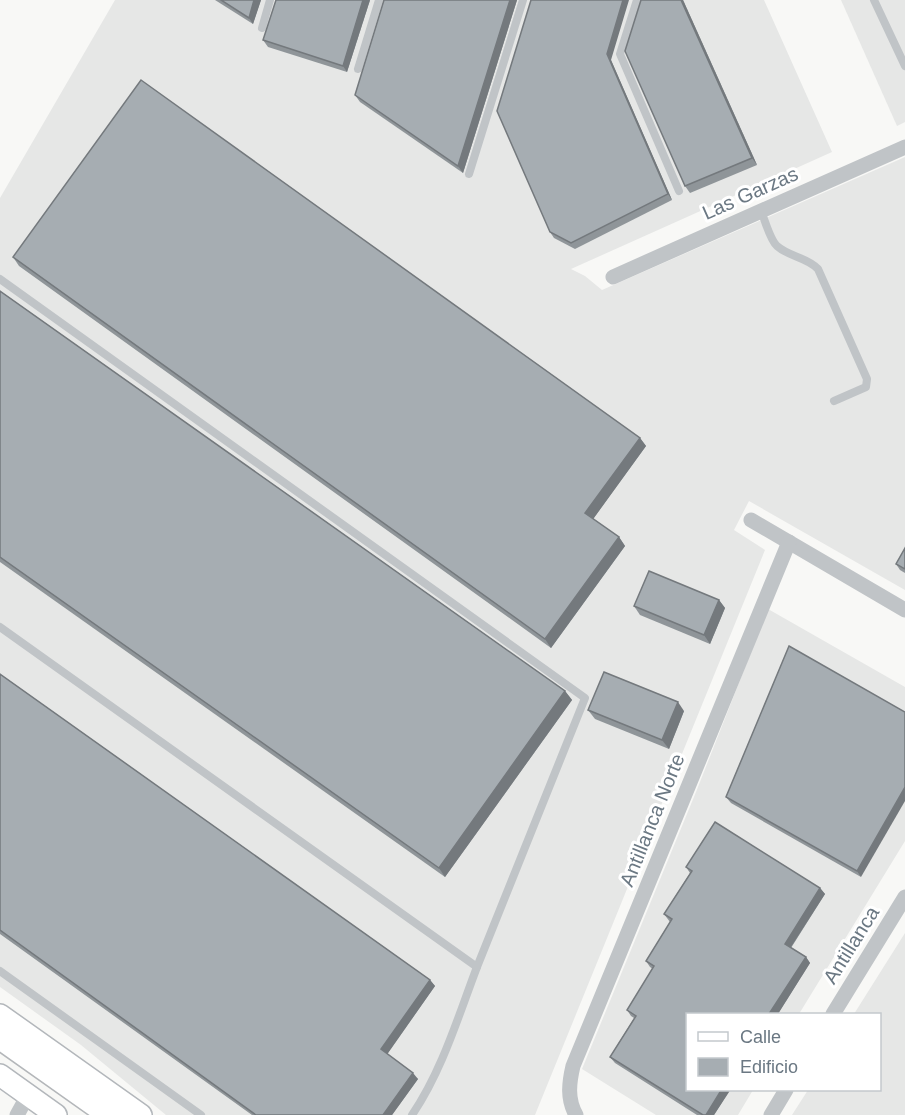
<svg xmlns="http://www.w3.org/2000/svg" width="905" height="1115" font-family="Arial,sans-serif">
<rect width="100%" height="100%" fill="#f8f8f6"/>
<g fill="#e6e7e6">
<path d="M115,0H764L832,152L571,269L585,276L602,290L905,157V590L749,501L734,530L765,550L535,1115H166L81,1045L0,987V198Z"/>
<path d="M841,0H905V122L897,126Z"/>
<path d="M768,609L905,687V841L799,1014H688V1090H753L738,1115H656L582,1069L696,792Z"/>
<path d="M905,933V1115H792L808,1090H880V1014H854Z"/>
</g>
<g fill="none" stroke-linecap="round" stroke-linejoin="round">
<g stroke="#b3b7bb" stroke-width="24">
<g id="secondary">
<path d="M0,1015L141,1115"/>
<path d="M0,1075L56,1115"/>
</g>
</g>
<g stroke="#b4b7ba" stroke-width="30">
<path id="highway" d="M0,1035L113,1115"/>
</g>
<g stroke="#c0c4c7" stroke-width="8">
<path d="M637,0L620,54L679,191"/>
<path d="M874,0L905,66"/>
<path d="M262,28L270,0"/>
<path d="M358,69L379,0"/>
<path d="M469,174L523,0"/>
<path d="M761,211C765,220 770,240 777,246C789,257 807,257 818,269L867,379L866,387L834,401"/>
<path d="M0,279L585,698L477,967"/>
<path d="M0,627L477,967C458,1017 442,1071 412,1115"/>
<path d="M0,971L201,1115"/>
</g>
<g stroke="#c0c4c7" stroke-width="15">
<path d="M613,277L905,147"/>
<path d="M751,520L905,610"/>
<path d="M833,1014L905,897"/>
<path d="M17,1115L28,1095"/>
<path d="M576,1115C567,1099 569,1083 573,1066L789,542"/>
<path d="M771,1115L786,1090"/>
</g>
<use href="#secondary" stroke="#fff" stroke-width="21"/>
<use href="#highway" stroke="#fff" stroke-width="27"/>
</g>
<g fill="#8f9599">
<path d="M215,0H261L253,24Z"/>
<path d="M370,0L347,72L268,47L263,40Z"/>
<path d="M384,0H517L463,173L360,102L355,95Z"/>
<path d="M683,0L757,165L690,193L685,186Z"/>
<path d="M611,60L672,200L575,249L554,238L550,232Z"/>
<path d="M13,257L640,438L646,446L593,519L619,537L625,546L551,648L19,266Z"/>
<path d="M0,291L565,691L572,700L445,877L0,562Z"/>
<path d="M905,548V573L900,570L896,564Z"/>
<path d="M719,600L725,608L710,644L640,615L634,606Z"/>
<path d="M789,646L861,877L731,803L726,797Z"/>
<path d="M0,674L430,980L435,986L387,1054L418,1079L392,1115H252L0,934Z"/>
<path d="M588,710L684,711L669,749L595,719Z"/>
<path d="M686,867L820,888L825,894L791,948L806,957L810,963L714,1115H697L615,1063L610,1057L634,1018L631,1016L627,1010L653,969L650,967L646,961L670,922L664,914L690,873Z"/>
</g>
<g fill="#74797d">
<path d="M254,0H261L253,24L249,18Z"/>
<path d="M363,0H370L347,72L343,66Z"/>
<path d="M510,0H517L463,173L458,166Z"/>
<path d="M623,0H629L611,60L672,200L668,194L607,54Z"/>
<path d="M681,0H683L757,165L752,158Z"/>
<path d="M640,438L646,446L591,522L585,513Z"/>
<path d="M619,537L625,546L551,648L545,639Z"/>
<path d="M719,600L725,608L710,644L704,635Z"/>
<path d="M565,691L572,700L445,877L439,868Z"/>
<path d="M678,702L684,711L669,749L662,740Z"/>
<path d="M905,787V801L861,877L857,871Z"/>
<path d="M820,888L825,894L789,950L785,944Z"/>
<path d="M806,957L810,963L778,1014H769Z"/>
<path d="M430,980L435,986L386,1056L381,1049Z"/>
<path d="M413,1073L418,1079L392,1115H383Z"/>
<path d="M722,1089H731L714,1115H706Z"/>
</g>
<g fill="#a6adb2" stroke="#74797d" stroke-width="1.5">
<path d="M221,0H254L249,18Z"/>
<path d="M276,0H363L343,66L263,40Z"/>
<path d="M384,0H510L458,166L355,95Z"/>
<path d="M531,0H623L607,54L668,194L571,243L550,232L497,111Z"/>
<path d="M641,0H681L752,158L685,186L625,51Z"/>
<path d="M141,80L640,438L585,513L619,537L545,639L13,257Z"/>
<path d="M0,291L565,691L439,868L0,557Z"/>
<path d="M905,548V569L896,564Z"/>
<path d="M649,571L719,600L704,635L634,606Z"/>
<path d="M789,646L905,712V787L857,871L726,797Z"/>
<path d="M604,672L678,702L662,740L588,710Z"/>
<path d="M0,674L430,980L381,1049L413,1073L383,1115H256L0,930Z"/>
<path d="M715,822L820,888L785,944L806,957L769,1014H687V1089H722L706,1115H703L610,1057L636,1016L627,1010L654,966L646,961L672,919L664,914L692,871L686,867Z"/>
</g>
<g text-anchor="middle" dominant-baseline="central" stroke-width="6" stroke-linejoin="round" paint-order="stroke">
<g font-size="20" fill="#6b7883" stroke="#fff">
<text transform="translate(750 193) rotate(-24)">Las Garzas</text>
<text transform="translate(652 820) rotate(-68)">Antillanca Norte</text>
<text transform="translate(851 945) rotate(-58)">Antillanca</text>
</g>
</g>
<rect x="686" y="1013" width="195" height="78" fill="#ffffff" stroke="#c4c9cd" stroke-width="1.5"/>
<rect x="698" y="1032" width="30" height="9" fill="#ffffff" stroke="#c4c9cd" stroke-width="1.5"/>
<text x="740" y="1043" font-size="18" fill="#6b7883">Calle</text>
<rect x="698" y="1058" width="30" height="18" fill="#a6adb2" stroke="#c4c9cd" stroke-width="1.5"/>
<text x="740" y="1073" font-size="18" fill="#6b7883">Edificio</text>
</svg>
